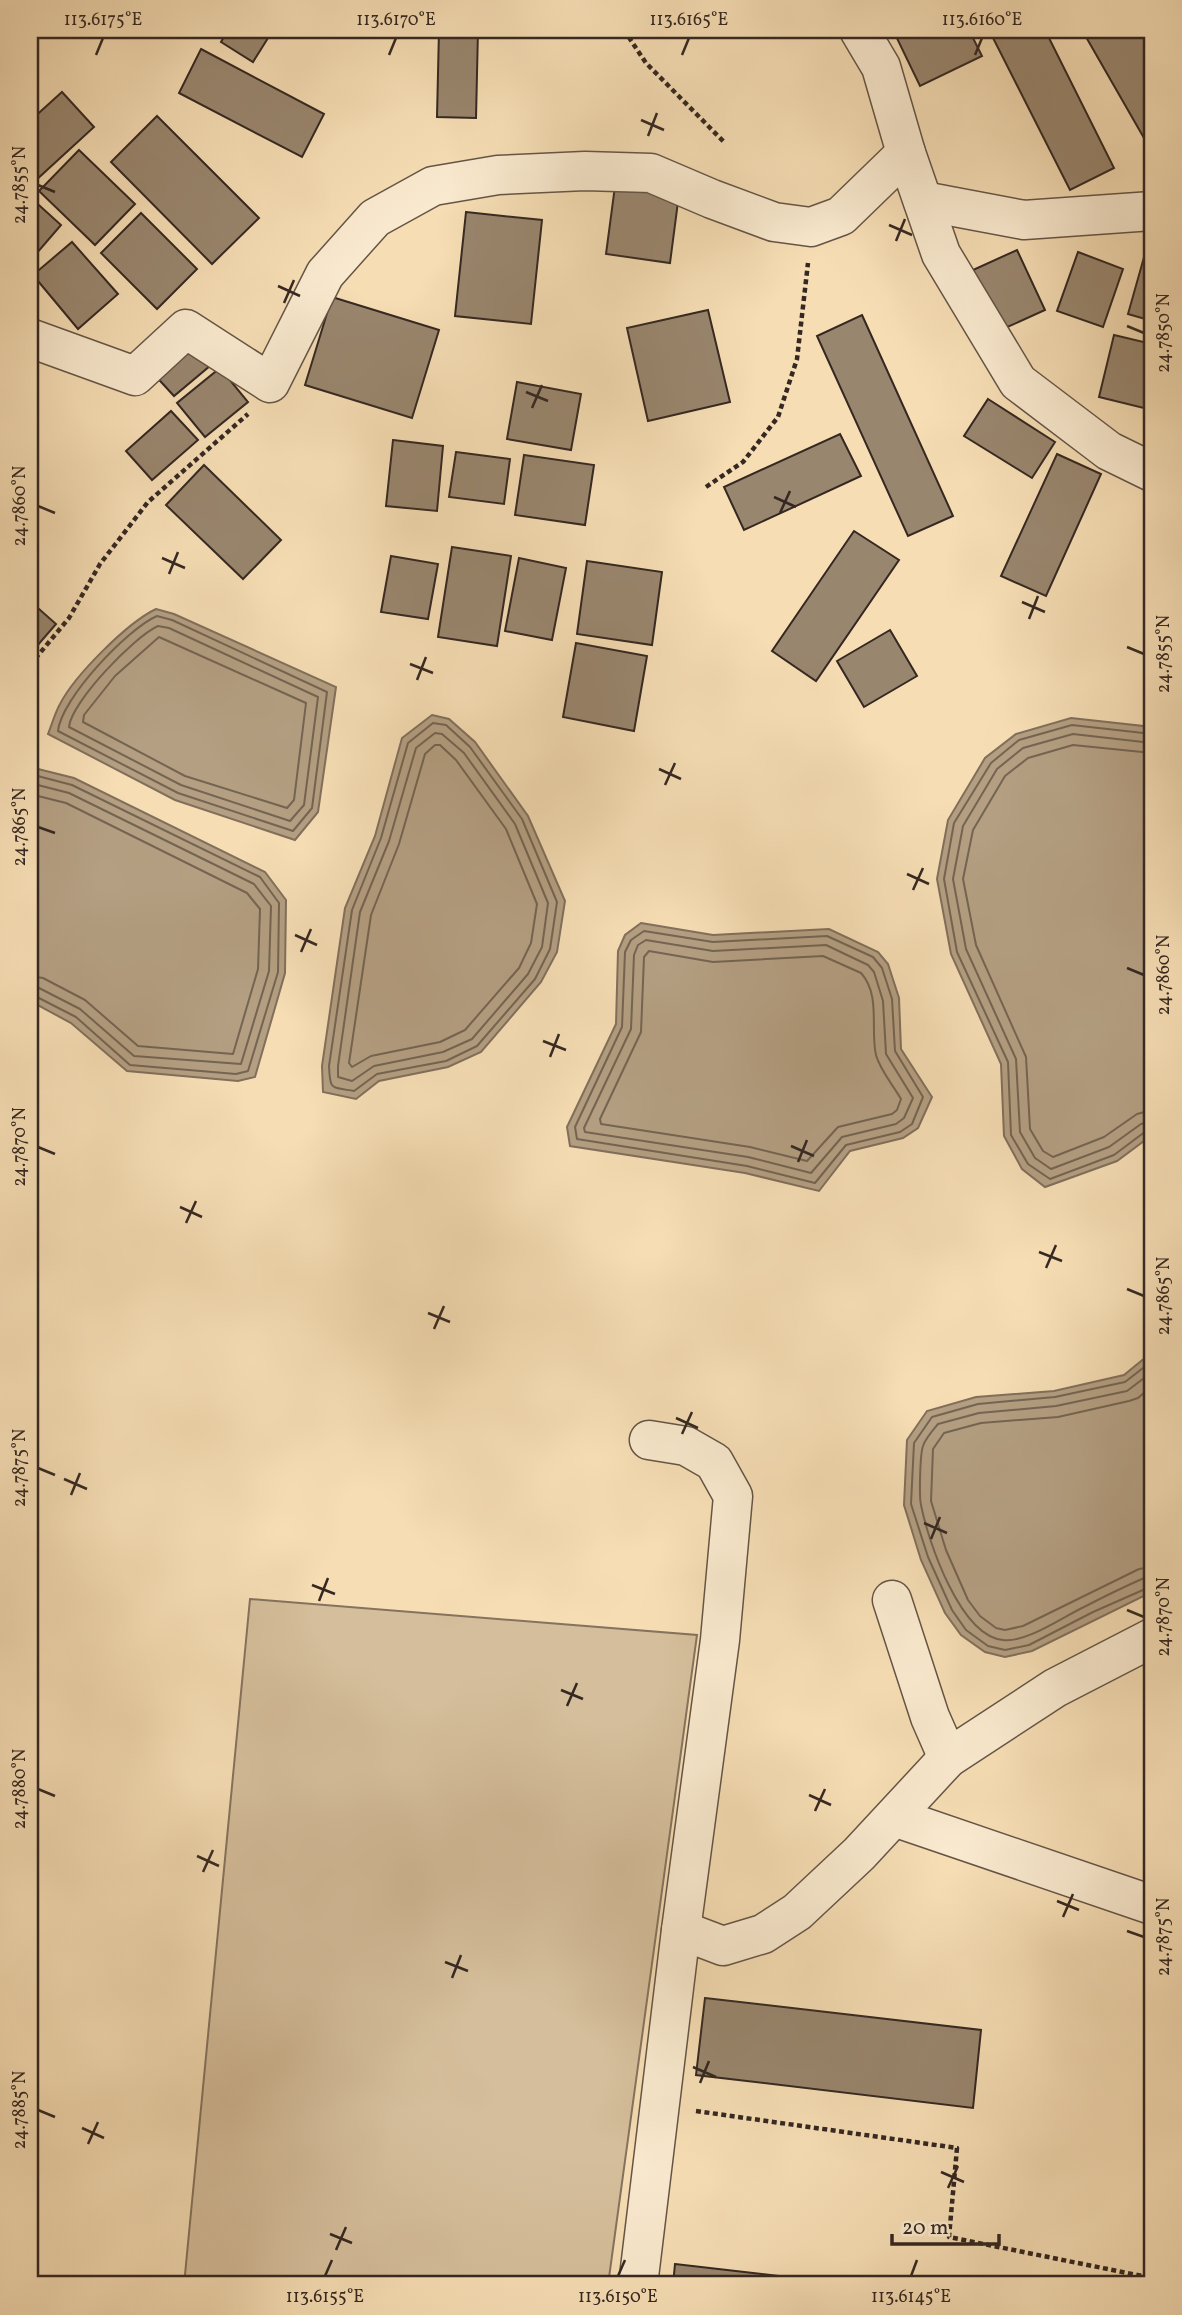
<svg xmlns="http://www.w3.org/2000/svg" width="1182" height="2315" font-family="Vollkorn,serif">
<rect width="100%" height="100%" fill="#f6ddb4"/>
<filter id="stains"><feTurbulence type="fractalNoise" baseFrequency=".00286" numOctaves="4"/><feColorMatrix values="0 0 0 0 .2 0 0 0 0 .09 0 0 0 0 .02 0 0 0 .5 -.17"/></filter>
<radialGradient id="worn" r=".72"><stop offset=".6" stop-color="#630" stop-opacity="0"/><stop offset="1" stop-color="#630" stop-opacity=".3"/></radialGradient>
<path fill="#d5be9b" stroke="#85735e" stroke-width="2" d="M250,1599L697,1635L608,2285H184Z"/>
<g fill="#b49f82" stroke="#816f5c" stroke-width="2">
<path d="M156,609L174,614L336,687L318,812L295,840L175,800L48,734C52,724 55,713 60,704C75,675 127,623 156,609Z"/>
<path d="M432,715L449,719L475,742L528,816L565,901L557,952L541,982L481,1052L448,1067L379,1081L356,1099L323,1092L322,1066L345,908L375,836L402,738Z"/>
<path d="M1071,718L1152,727V1135L1117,1161L1045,1187L1022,1169L1004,1136L1001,1064L951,954L937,879L948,820L985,758L1016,734Z"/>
<path d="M30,767L74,778L265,872L286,900L285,973L255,1077L238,1081L127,1071L71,1023L30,1001Z"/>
<path d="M641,923L713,935L829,929L878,952L888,964L899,998L901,1049L932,1097L918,1128L903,1138L850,1151L819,1191L745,1173L570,1146L567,1127L616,1024L618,951L625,935Z"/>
<path d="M1152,1352V1592L1032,1651L1005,1657L985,1652L961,1635L945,1613L921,1560L904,1505L907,1440L927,1411L976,1397L1054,1391L1124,1375Z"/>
</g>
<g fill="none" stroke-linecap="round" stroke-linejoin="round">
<g stroke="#746452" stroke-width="2">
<path d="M157,616L172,620L327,692L312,808L293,831L178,793L58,731C61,699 127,629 157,616Z"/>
<path d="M158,626L169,628L318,697L304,805L290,821L181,785L69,727C71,702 135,636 158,626Z"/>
<path d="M159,637L306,703L294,800L287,808L185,776L83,722L84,715L115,676Z"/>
<path d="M433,723L446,725L470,747L522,819L557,902L550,949L535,979L477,1046L446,1061L377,1074L354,1091C330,1087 330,1090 329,1066L352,910L381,838L408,743Z"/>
<path d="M435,733L442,734L464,753L515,824L548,903L542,947L528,974L472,1039L443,1052L374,1066L352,1081L338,1077V1066L360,912L389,841L416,748Z"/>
<path d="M1152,734L1072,725L1019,740L991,763L954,823L944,879L957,952L1008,1062L1011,1135L1028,1164L1050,1179L1114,1155L1146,1131L1152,1130"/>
<path d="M1152,743L1073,734L1023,748L997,769L963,826L953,879L966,949L1016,1059L1020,1132L1035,1158L1051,1169L1109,1147L1141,1124L1152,1121"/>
<path d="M435,745H440L456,760L506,829L537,904L531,943L519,968L465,1030L440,1042L371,1056L352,1067L349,1063L371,915L399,844L425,754Z"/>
<path d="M1152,753L1073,745L1028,758L1005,776L973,830L963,879L976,945L1026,1057L1030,1129L1043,1151L1053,1157L1104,1137L1137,1114L1152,1110"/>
<path d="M30,774L72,785L260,877L279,903L278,972L248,1071L236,1074L130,1065L76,1017L35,996L30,995"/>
<path d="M30,783L69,793L254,884L271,906L269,971L241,1064L134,1056L80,1009L39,988L30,986"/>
<path d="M30,794L66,803L247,893L260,909L258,969L233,1054L138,1046L85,1000L43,978L30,976"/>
<path d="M644,931L713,942L827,936L873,957L882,968L892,999L895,1051L923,1097L912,1124L900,1132L846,1145L815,1183L747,1166L577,1139L575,1127L622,1027L625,952L631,940Z"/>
<path d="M646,940L713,951L826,945L868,965L874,972L883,1001L886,1054L913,1098L904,1118L896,1124L842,1137L811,1173L748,1157L585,1132L584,1128L631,1029L634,955L638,945Z"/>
<path d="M649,951L713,962L823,956L861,973C881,995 870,1029 876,1055C880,1070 893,1085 901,1099L897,1110L892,1114L838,1127L807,1161L750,1147L601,1124L600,1119L641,1032L644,957Z"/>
<path d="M1152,1361L1125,1382L1055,1397L978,1404L932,1417L914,1443L911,1504L928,1557L952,1610L966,1630L988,1646L1005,1650L1029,1645L1093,1612L1152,1586"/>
<path d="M1152,1372L1127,1391L1056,1406L979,1413L938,1424C933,1430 925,1439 923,1446C920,1454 919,1497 921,1505C928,1541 960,1636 1003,1640C1027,1643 1064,1616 1086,1606C1105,1596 1124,1587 1144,1578L1152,1577"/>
<path d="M1152,1386L1138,1398L1129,1401L1058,1417L981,1423L944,1433L933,1449L931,1501L946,1550L968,1600L980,1616L996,1628L1005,1630L1023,1626L1139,1569L1152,1567"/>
</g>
</g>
<g fill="#99866e" stroke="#352822" stroke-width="2">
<path d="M228,30H273L253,62L221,42Z"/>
<path d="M439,30H478L476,118L437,117Z"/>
<path d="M893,30H969L982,56L920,86Z"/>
<path d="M989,30H1045L1114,168L1070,190Z"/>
<path d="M1082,30H1152V152Z"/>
<path d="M201,49L324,114L302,157L179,93Z"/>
<path d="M62,92L94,127L35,181L30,176V121Z"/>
<path d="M157,116L259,218L212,264L111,162Z"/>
<path d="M79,150L135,204L95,245L39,191Z"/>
<path d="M615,186L679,194L670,263L606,254Z"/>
<path d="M30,197L61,225L30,261Z"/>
<path d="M466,212L542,220L531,324L455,316Z"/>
<path d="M141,213L197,269L157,309L101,253Z"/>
<path d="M72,242L118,294L78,329L33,275Z"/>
<path d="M1148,243L1152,244V321L1128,314Z"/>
<path d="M1017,250L1045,310L1001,330L973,270Z"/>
<path d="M1078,252L1123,269L1103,327L1057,311Z"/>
<path d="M332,297L439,330L412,418L305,385Z"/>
<path d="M708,310L730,402L648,421L627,328Z"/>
<path d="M862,315L953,516L908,536L817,336Z"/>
<path d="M1114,335L1152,344V410L1099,397Z"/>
<path d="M189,338L211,365L174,396L151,371Z"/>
<path d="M220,368L248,402L205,437L177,403Z"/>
<path d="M517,382L581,394L571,450L507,439Z"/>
<path d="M988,399L1055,442L1032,478L964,436Z"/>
<path d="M171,411L198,440L152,480L126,451Z"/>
<path d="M840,434L861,476L744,530L724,487Z"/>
<path d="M393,440L443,446L437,511L386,506Z"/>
<path d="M456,452L510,459L504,504L449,497Z"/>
<path d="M1057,454L1101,474L1046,596L1001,576Z"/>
<path d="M524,455L594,465L585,525L515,515Z"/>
<path d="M204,465L281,540L243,579L166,505Z"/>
<path d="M854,531L899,560L816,681L772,651Z"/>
<path d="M452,547L511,556L497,646L438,637Z"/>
<path d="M391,556L438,564L428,619L381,612Z"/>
<path d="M519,558L566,568L552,640L505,631Z"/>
<path d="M587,561L662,572L652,645L577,634Z"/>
<path d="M30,601L56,624L30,654Z"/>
<path d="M890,630L917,676L864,707L837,661Z"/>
<path d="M576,643L647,656L634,731L563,717Z"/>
<path d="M705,1998L981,2030L973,2108L696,2075Z"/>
<path d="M675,2264L856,2285H673Z"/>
</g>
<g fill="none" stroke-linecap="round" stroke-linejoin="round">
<g stroke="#655546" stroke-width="41">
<g id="minor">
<path d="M859,30L881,67L906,153L941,254L1018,382L1109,451L1152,472"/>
<path d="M923,201L1024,220L1152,211"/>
<path d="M30,338L135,376L186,329L270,383L325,274L375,218L433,186L498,175L585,171L651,173L712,199L774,222L811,227L841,216L906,153"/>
<path d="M892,1600L930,1717L948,1758"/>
<path d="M894,1817L1152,1905"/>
<path d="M681,1930L723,1946L763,1934L797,1912L859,1854L948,1758L1055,1688L1152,1638"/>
<path d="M638,2285L681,1930L720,1640L733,1496L714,1462L686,1446L649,1440"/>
</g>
</g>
<g stroke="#352822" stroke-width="4.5" stroke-dasharray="5 3.5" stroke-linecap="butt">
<path d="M624,30L646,63L725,143"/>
<path d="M706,487L743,462L778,417L797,359L808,263"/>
<path d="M30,665L69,618L100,564L148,502L248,414"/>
<path d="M696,2111L957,2148L949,2237L1152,2278"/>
</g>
<use href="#minor" stroke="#f9e9ce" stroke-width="38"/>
</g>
<path fill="none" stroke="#352822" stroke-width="2.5" d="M96,55L103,38M389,55L396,38M682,55L689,38M975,55L982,38M641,120L664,130M648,136L657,113M38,185L55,192M889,225L912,235M896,241L905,219M278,286L300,296M284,303L294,280M1127,326L1144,333M526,392L548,401M532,408L542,385M774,497L796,507M38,506L55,513M780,513L790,491M162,558L185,568M169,574L178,552M1022,602L1045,612M1029,619L1038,596M1127,647L1144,654M410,664L433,673M417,680L426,657M659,769L681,779M665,785L675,763M38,827L55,833M907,874L929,884M913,890L923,868M295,935L317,945M301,952L311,929M1127,968L1144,975M543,1041L566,1050M550,1057L559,1034M791,1146L814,1156M38,1147L55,1154M798,1162L807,1140M180,1207L202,1217M186,1223L196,1201M1039,1252L1062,1261M1046,1268L1056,1245M1127,1289L1144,1296M428,1313L450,1322M434,1329L444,1306M676,1418L698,1428M682,1434L692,1412M38,1468L55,1475M64,1479L87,1489M71,1495L80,1473M924,1523L947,1533M931,1539L940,1517M312,1585L335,1594M319,1601L328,1578M1127,1610L1144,1617M561,1690L583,1699M567,1706L577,1683M38,1789L55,1796M809,1795L831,1805M815,1811L825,1789M197,1856L219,1866M203,1872L213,1850M1057,1901L1079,1910M1063,1917L1073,1894M1127,1931L1144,1937M445,1962L468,1971M452,1978L461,1955M693,2067L716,2077M700,2083L709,2061M38,2110L55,2117M82,2128L104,2138M88,2144L98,2122M941,2172L964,2182M948,2188L958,2166M330,2234L352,2243M336,2250L346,2227M325,2276L332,2260M618,2276L625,2260M911,2276L917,2260"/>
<rect width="1182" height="2315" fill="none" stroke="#f6ddb4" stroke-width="77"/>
<path d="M892 2234v10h107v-10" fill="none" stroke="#352822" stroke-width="3.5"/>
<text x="902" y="2234" font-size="21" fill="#352822" stroke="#f9e9ce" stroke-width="5" paint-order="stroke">20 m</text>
<rect x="38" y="38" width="1106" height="2238" fill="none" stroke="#352822" stroke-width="2.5"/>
<g font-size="18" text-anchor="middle" fill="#352822">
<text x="103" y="25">113.6175°E</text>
<text x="396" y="25">113.6170°E</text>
<text x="689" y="25">113.6165°E</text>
<text x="982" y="25">113.6160°E</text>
<text transform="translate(19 185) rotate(-90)" y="6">24.7855°N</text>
<text transform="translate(1163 333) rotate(-90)" y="6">24.7850°N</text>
<text transform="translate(19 506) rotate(-90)" y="6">24.7860°N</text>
<text transform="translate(1163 654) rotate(-90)" y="6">24.7855°N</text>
<text transform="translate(19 827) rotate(-90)" y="6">24.7865°N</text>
<text transform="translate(1163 975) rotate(-90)" y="6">24.7860°N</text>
<text transform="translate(19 1147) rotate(-90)" y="6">24.7870°N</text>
<text transform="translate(1163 1296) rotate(-90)" y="6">24.7865°N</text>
<text transform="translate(19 1468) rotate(-90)" y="6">24.7875°N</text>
<text transform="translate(1163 1617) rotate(-90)" y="6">24.7870°N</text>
<text transform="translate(19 1789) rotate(-90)" y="6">24.7880°N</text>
<text transform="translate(1163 1937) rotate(-90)" y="6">24.7875°N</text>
<text transform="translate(19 2110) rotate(-90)" y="6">24.7885°N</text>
<text x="325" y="2302">113.6155°E</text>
<text x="618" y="2302">113.6150°E</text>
<text x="911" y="2302">113.6145°E</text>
</g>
<rect width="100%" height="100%" filter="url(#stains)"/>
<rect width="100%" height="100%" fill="url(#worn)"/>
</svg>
